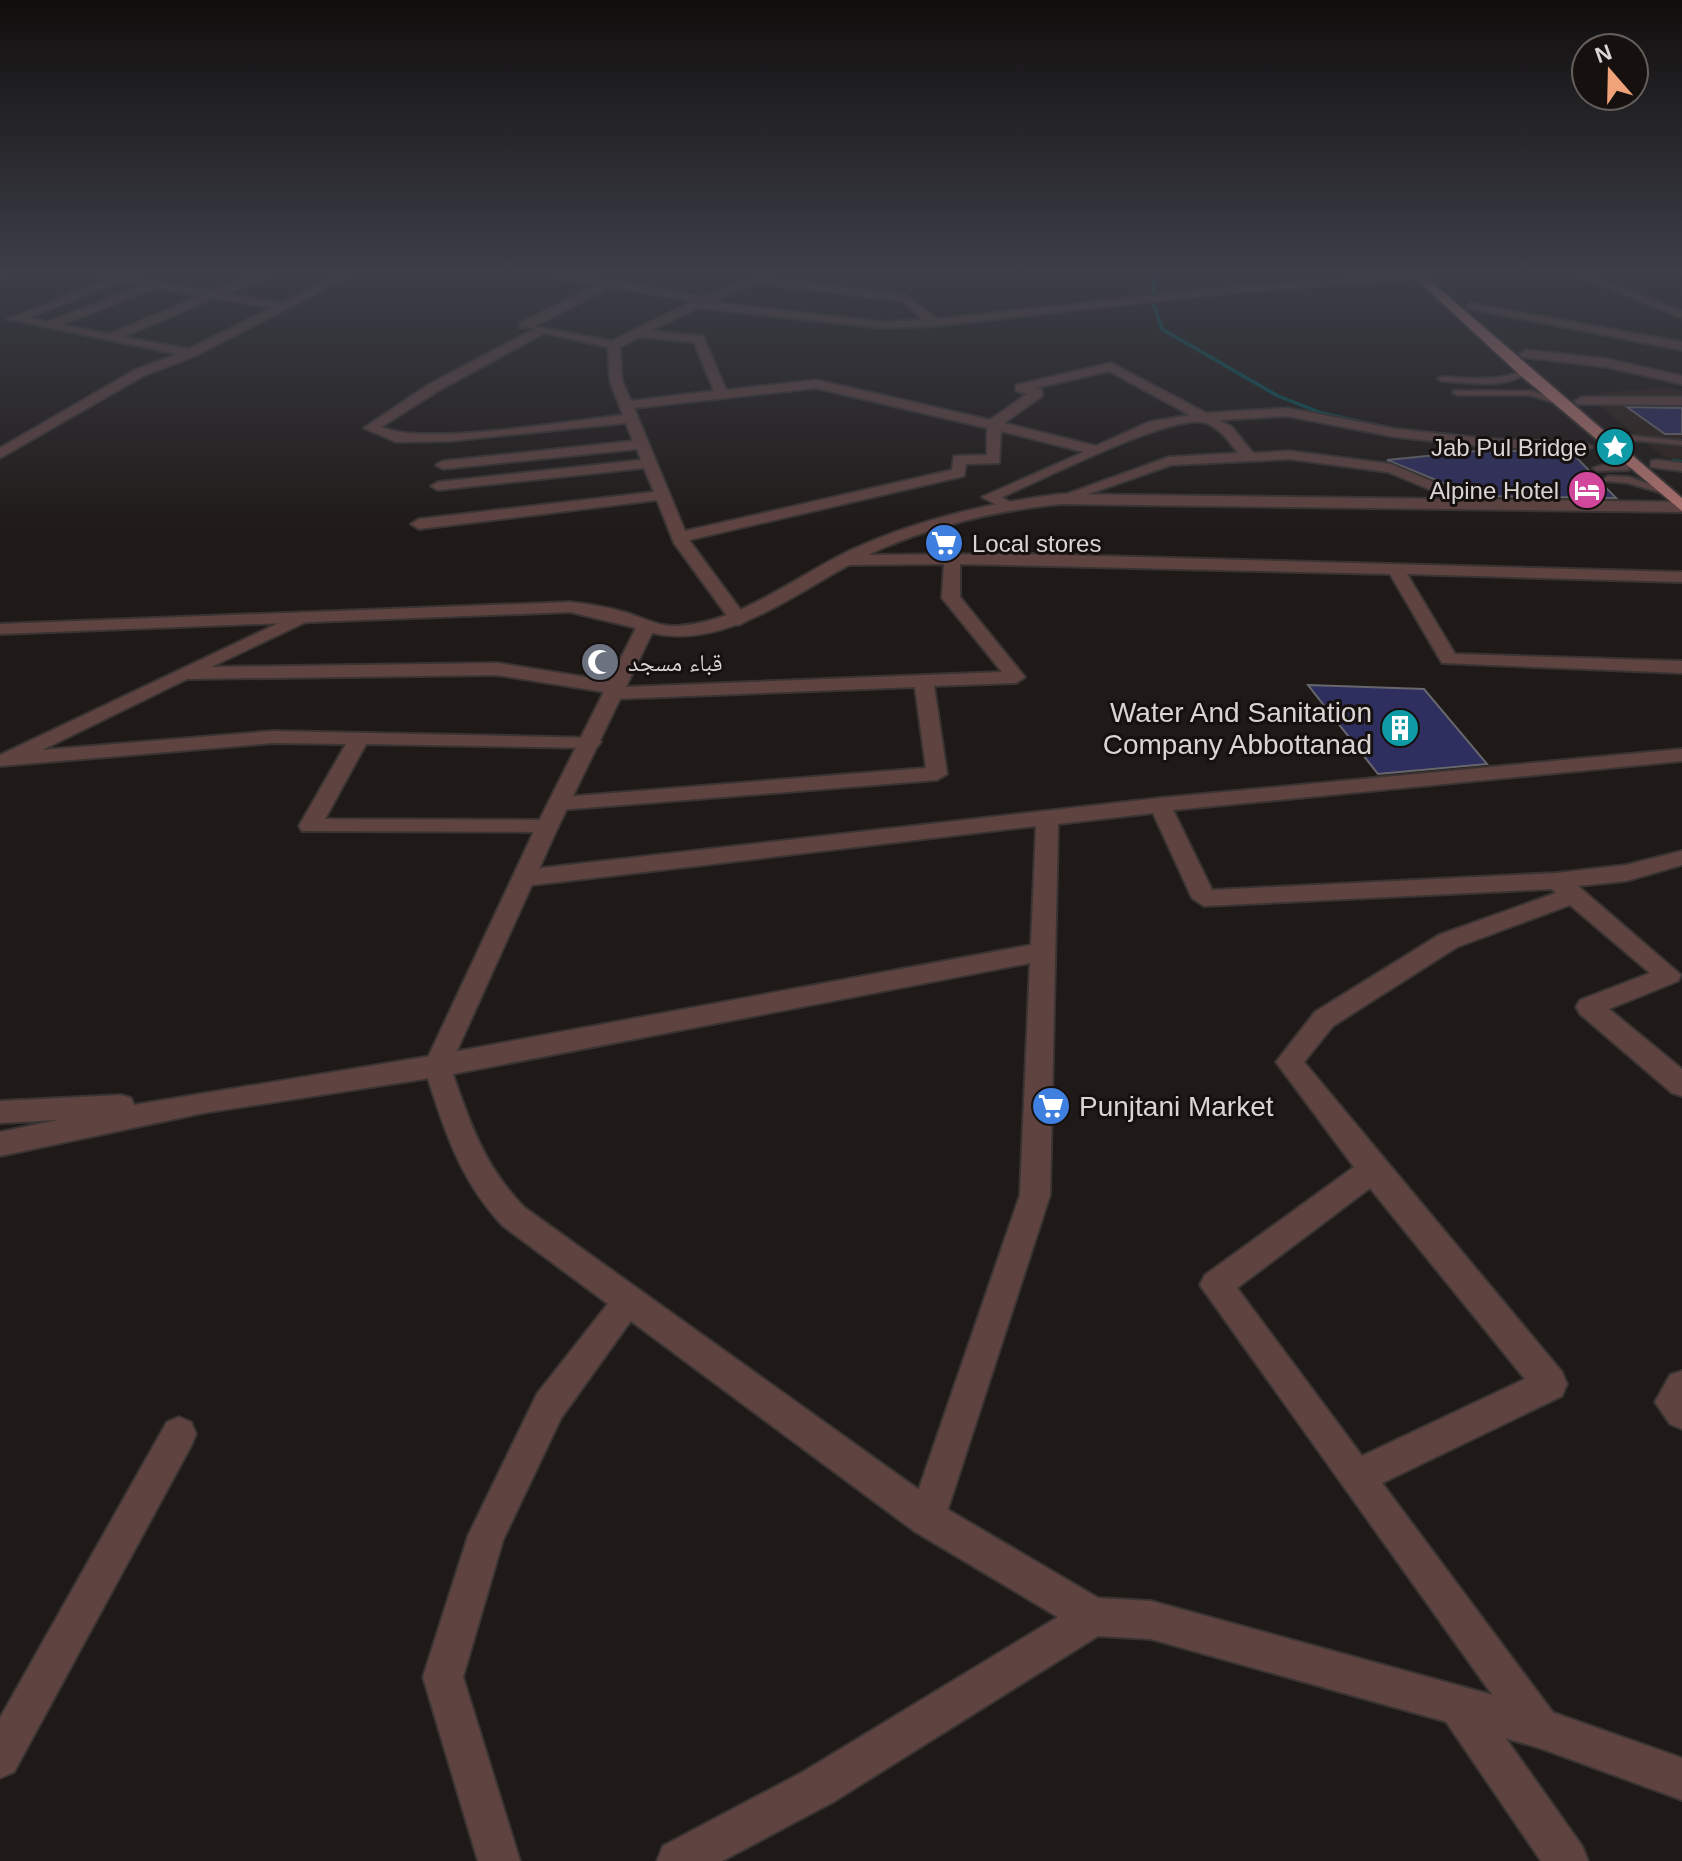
<svg xmlns="http://www.w3.org/2000/svg" width="1682" height="1861" font-family="Helvetica,'Noto Naskh Arabic',sans-serif">
<rect width="100%" height="100%" fill="#1f1a18"/>
<path fill="#2d221c" d="M1668,387L1682,391V461L1663,457L1593,400L1598,393Z"/>
<g fill="none" stroke-linecap="round" stroke-linejoin="round">
<g fill="#025557" fill-rule="evenodd">
<path d="M1152,274H1156V305L1164,328L1280,395L1321,411L1415,432L1412,434L1317,413L1276,397L1160,330L1152,305Z"/>
<path d="M1673,459L1682,460V464L1671,462V460Z"/>
</g>
</g>
<g fill="#2e2e5f" stroke="#67676d" stroke-width="2">
<path d="M1627,407L1682,408V434H1665Z"/>
<path d="M1486,450L1572,453L1616,498L1475,496L1387,460Z"/>
<path d="M1308,685L1424,689L1487,764L1378,774Z"/>
</g>
<g fill="none" stroke-linecap="round" stroke-linejoin="round">
<g stroke="#393432" stroke-width="4">
<g id="service">
<path d="M1524,370L1528,372C1504,390 1470,382 1442,381L1438,379L1442,377C1471,378 1497,382 1524,370Z"/>
<path d="M1454,391H1531L1565,403L1561,405L1530,395H1457L1453,393Z"/>
<path d="M1625,435L1682,441V445L1622,439L1621,437Z"/>
<path d="M1631,459L1635,462L1628,470L1597,471L1593,468C1605,462 1620,467 1631,459Z"/>
<path d="M1608,476L1629,477L1669,491L1665,494L1628,483L1605,481L1604,479Z"/>
</g>
</g>
<g stroke="#393432" stroke-width="4">
<g id="minor">
<path d="M0,274H25L0,278Z"/>
<path d="M85,274H141L134,278L212,291L254,274H280L225,294L282,303L342,274H354L195,356L143,376L0,458V448L135,370L177,354L8,319L107,280ZM121,282L141,286L47,322L27,318ZM155,288L200,296L109,334L61,325ZM214,298L272,308L189,349L123,337Z"/>
<path d="M539,274L609,280L703,297L761,274H774L768,278L905,295L937,319L1230,287L1422,274L1418,278L1230,293L934,326L882,328L698,308L650,331L703,336L726,390L816,380L990,420L1027,394L1016,391V385L1111,363L1206,413L1287,408L1396,429L1490,439L1585,443L1592,447L1585,451L1490,447L1396,437L1287,416L1219,420L1232,427L1253,453L1290,451L1391,464L1485,504L1472,507L1388,472L1290,459L1171,465L1066,502L1053,499L1169,457L1238,453C1229,441 1217,424 1201,422C1165,417 1042,480 1002,497L1016,506L1008,511L982,497L1084,452L1001,431L999,463L966,464L964,476L689,540L748,620L739,625L733,624L674,543L657,500L419,529L411,524L419,519L654,492L644,468L438,490L431,486L438,482L641,460L637,449L443,469L436,465L443,461L633,441L626,423L450,441L396,442L364,428L428,385L538,327L612,341L693,301L610,287L532,328L520,327V323L597,285ZM756,283L902,301L923,320L882,322L711,302ZM544,333L608,347L610,381L623,415C568,421 427,446 381,427L438,391ZM639,337L694,342L714,391L631,401L622,381L620,347ZM1109,371L1190,415L1149,422L1096,446L1004,423L1042,396V390L1036,388ZM816,388L987,428V455L954,456L952,470L685,531L634,408Z"/>
<path d="M1573,274H1586L1682,311V318Z"/>
<path d="M1470,303L1682,342V350L1466,308Z"/>
<path d="M1526,350L1607,359L1682,376V384L1607,367L1522,357L1520,354Z"/>
<path d="M1582,397H1682V405L1577,404L1575,401Z"/>
<path d="M1656,460L1682,463V471L1651,467V461Z"/>
<path d="M1028,554L1682,572V582L1407,574L1455,654L1682,661V673L1442,663L1390,574L960,564V597L1025,677L1016,683L934,686L947,774L937,780L559,810L551,808L548,803L551,798L926,768L915,687L614,699L607,697L605,692L497,675L187,679L42,750L273,731L598,738L601,742L598,746L591,748L366,744L325,819L547,820L555,822L558,827L555,832L302,831L299,826L346,744L273,743L0,766V755L302,612L311,617L308,621L211,667L497,663L617,682L626,687L1002,672L942,598L944,564L846,565L838,560L846,555Z"/>
<path d="M1682,749V761L1173,810L1212,890L1557,873L1626,865L1682,851V865L1626,881L1578,886L1681,975L1678,981L1609,1009L1682,1069V1096L1672,1093L1580,1014L1576,1007L1580,1000L1650,973L1570,905L1457,947L1333,1026L1304,1062L1562,1372L1567,1384L1562,1396L1382,1483L1554,1714L1560,1728L1554,1742L1540,1748L1526,1742L1200,1285L1205,1275L1354,1167L1276,1062L1315,1012L1439,935L1556,893L1552,889L1204,906L1192,898L1153,813L1058,824L1050,1195L945,1518L940,1531L927,1536L914,1531L909,1518L1020,1195L1030,963L437,1077L203,1113L0,1156V1132L58,1120L0,1123V1101L121,1095L131,1098L134,1105L437,1055L1031,945L1036,826L524,886L516,883L513,878L516,873L524,870L1160,798ZM1370,1188L1525,1379L1362,1456L1237,1288Z"/>
<path d="M629,1286L640,1291L645,1301L561,1418L503,1540L463,1677L520,1861H478L423,1677L468,1536L537,1394L618,1291Z"/>
<path d="M1682,1371V1429L1670,1424L1655,1402L1670,1375Z"/>
<path d="M179,1417L191,1422L196,1434L191,1446L14,1772L0,1778V1718L167,1422Z"/>
<path d="M1459,1686L1473,1692L1582,1846L1588,1861H1541L1445,1720L1439,1706L1445,1692Z"/>
</g>
</g>
<g stroke="#393432" stroke-width="4">
<path id="tertiary" d="M1061,494L1682,502V512L1061,504C1000,510 940,524 883,548C812,578 734,652 652,633L558,827L450,1066C469,1120 483,1166 525,1208L940,1505L1098,1598L1151,1601L1540,1708L1682,1758V1800L1540,1748L1151,1639L1098,1636L833,1802L722,1861H657L663,1846L803,1772L1058,1617L914,1531L503,1226C459,1180 443,1126 424,1066L536,827L636,628L570,612L0,634V624L570,602C588,604 606,607 624,612C642,617 658,627 677,626C741,622 793,578 849,551C916,520 988,503 1061,494Z"/>
</g>
<g stroke="#393432" stroke-width="4">
<path id="trunk" d="M1411,274H1422L1682,498V511L1520,375Z"/>
</g>
<use href="#service" fill="#5f4341" fill-rule="evenodd"/>
<use href="#minor" fill="#5f4341" fill-rule="evenodd"/>
<use href="#tertiary" fill="#5f4341" fill-rule="evenodd"/>
<use href="#trunk" fill="#af726e" fill-rule="evenodd"/>
</g>
<linearGradient id="sky" x2="0" y2="1"><stop stop-color="#110e0d"/><stop offset="0.51" stop-color="#3c3e48"/><stop offset="1" stop-color="#3c3e48" stop-opacity="0"/></linearGradient>
<rect width="1682" height="534" fill="url(#sky)"/>
<defs>
<g id="sight-disc" transform="scale(2)"><circle r="9.5" fill="#0f9aa8" stroke="#16110f"/><path d="M0-6L1.8-2.2L6-1.7L2.9 1.2L3.7 5.4L0 3.3L-3.7 5.4L-2.9 1.2L-6-1.7L-1.8-2.2Z" fill="#fff"/></g>
<g id="hotel-disc" transform="scale(2)"><circle r="9.5" fill="#d1479c" stroke="#16110f"/><path d="M-6-4.5h1.5V1H6V5H4.5V3h-9V5H-6ZM-4 0a1.8 1.8 0 1 1 3.6 0ZM.5 0V-2.5h3Q6-2.5 6 0Z" fill="#fff"/></g>
<g id="supermarket-disc" transform="scale(2)"><circle r="9.5" fill="#3f7fe0" stroke="#16110f"/><path d="M-6-5.5h2.5l.6 2H6L4.5 2H-2.5L-4.4-4H-6ZM-1.5 3.2a1.3 1.3 0 1 0 .1 0ZM3 3.2a1.3 1.3 0 1 0 .1 0Z" fill="#fff"/></g>
<g id="mosque-disc" transform="scale(2)"><circle r="9.5" fill="#6b7280" stroke="#16110f"/><path d="M3.5-4.9A6 6 0 1 0 3.5 4.9A5 5 0 1 1 3.5-4.9Z" fill="#fff"/></g>
<g id="building-disc" transform="scale(2)"><circle r="9.5" fill="#0f9aa8" stroke="#16110f"/><path d="M-4-6H4V6H1V3H-1V6H-4ZM-2.5-4.3h1.7v1.8h-1.7ZM.8-4.3h1.7v1.8H.8ZM-2.5-1h1.7V.8h-1.7ZM.8-1h1.7V.8H.8Z" fill="#fff"/></g>
</defs>
<g fill-rule="evenodd">
<use href="#sight-disc" x="1615" y="447"/>
<use href="#hotel-disc" x="1587" y="490"/>
<use href="#supermarket-disc" x="944" y="543"/>
<use href="#mosque-disc" x="600" y="662"/>
<use href="#building-disc" x="1400" y="728"/>
<use href="#supermarket-disc" x="1051" y="1106"/>
</g>
<g text-anchor="middle" dominant-baseline="central" stroke-width="6" stroke-linejoin="round" paint-order="stroke">
<g font-size="24" fill="#d8d5d3" stroke="#16110f" text-anchor="end">
<text x="1587" y="447">Jab Pul Bridge</text>
<text x="1559" y="490">Alpine Hotel</text>
<text x="972" y="543" text-anchor="start">Local stores</text>
<text x="628" y="662" text-anchor="start">قباء مسجد</text>
</g>
<g font-size="28" fill="#d8d5d3" stroke="#16110f" text-anchor="end">
<text x="1372" y="712">Water And Sanitation<tspan x="1372" dy="32">Company Abbottanad</tspan></text>
<text x="1079" y="1106" text-anchor="start">Punjtani Market</text>
</g>
</g>
<g transform="translate(1610 72) rotate(340)"><circle r="38" fill="#16110f" stroke="#645f5d" stroke-width="2"/>
<path d="M0-6L14 30L0 20L-14 30Z" fill="#f0a279"/>
<text y="-12" font-size="22" font-weight="bold" text-anchor="middle" fill="#d8d5d3">N</text>
</g>
</svg>
